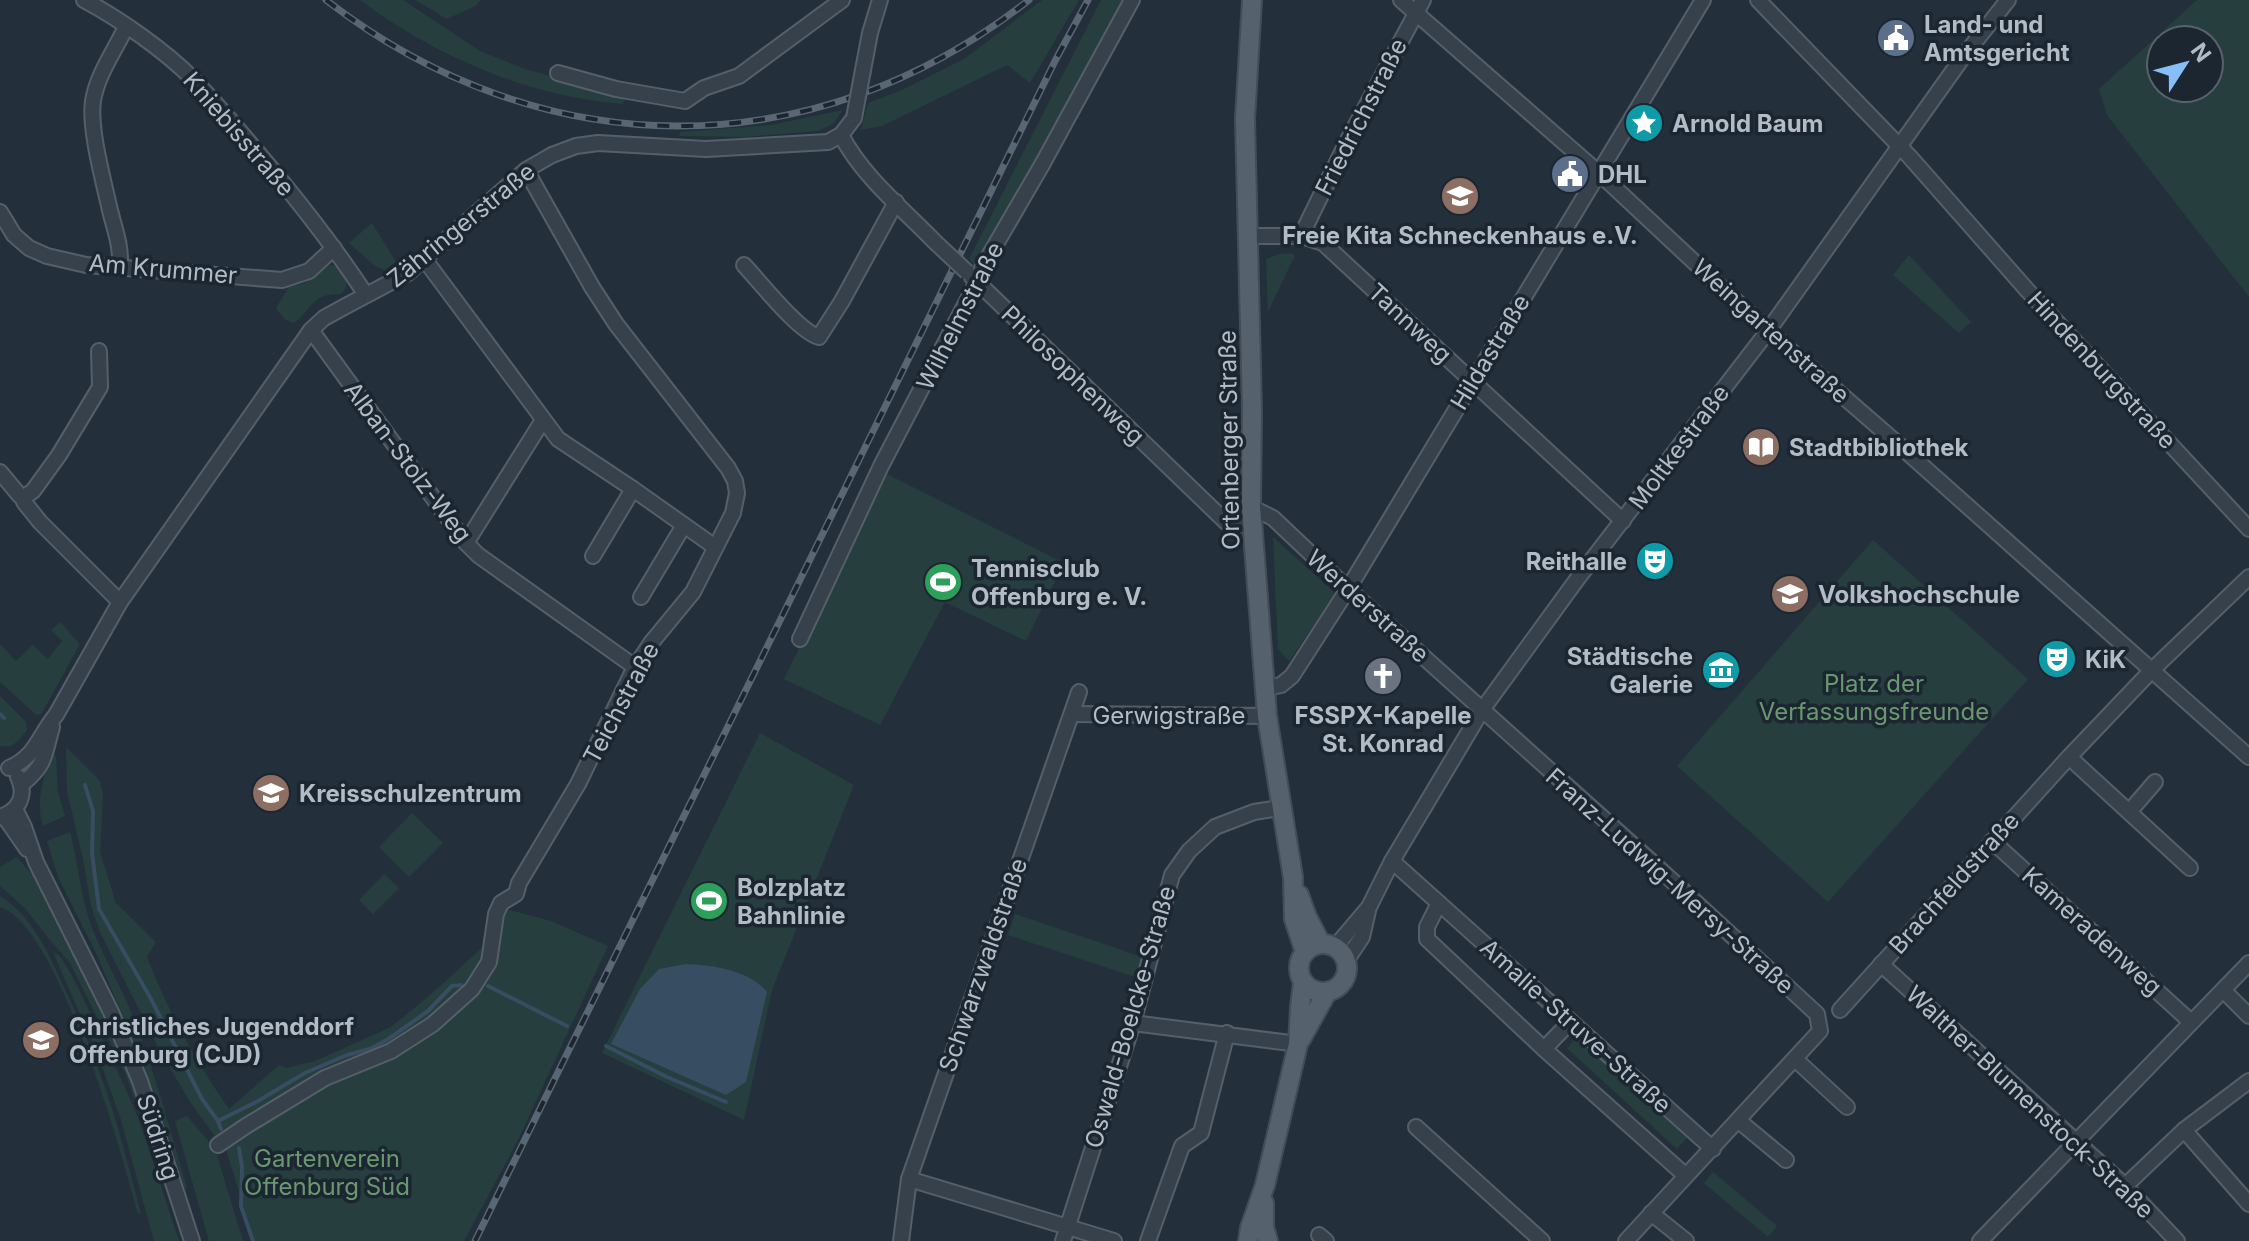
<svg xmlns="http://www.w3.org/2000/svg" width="2249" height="1241" font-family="Inter,sans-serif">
<rect width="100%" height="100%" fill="#23303b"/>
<g fill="#263e3e" fill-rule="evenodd">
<path d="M360,0H403L480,51L525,69L625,96L623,104C529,97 435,56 360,0Z"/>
<path d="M415,0H481L475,6L447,19Z"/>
<path d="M1042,0H1079L1030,83L1007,65L882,126L861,130L868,103L904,89L964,59Z"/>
<path d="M1101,0H1123L982,261L973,263L969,259Z"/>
<path d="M2197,0H2249V297L2107,115L2099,89ZM2161,40H2209V88H2161Z"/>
<path d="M843,110L833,124L818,131L742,137L679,136L680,132L771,125Z"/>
<path d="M372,223L398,265L386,271L375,266L349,243Z"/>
<path d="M1290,253L1295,255L1268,312L1266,259L1279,254Z"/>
<path d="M1909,255L1971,322L1959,333L1893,275Z"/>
<path d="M330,265C343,265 348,277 346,288L341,294C312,293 312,309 294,323L286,320L276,308L289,287L305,283Z"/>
<path d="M885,473L1064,563L1026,641L945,602L880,725L784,679Z"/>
<path d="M1273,537L1336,594L1289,661L1278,649Z"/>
<path d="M1873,540L2028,679L1828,902L1677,766Z"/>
<path d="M60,622L80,644L43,711L41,714L36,715L0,682V644L16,661L33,645L48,659L62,641L51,630Z"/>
<path d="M0,696L26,722L27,730C19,740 14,749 0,746Z"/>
<path d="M760,733L854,785L772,990L744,1120L602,1053Z"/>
<path d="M66,747L100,781L103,795L100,852L116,903L156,942L147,957C168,1011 196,1062 229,1109L279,1065L286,1068L315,1061L391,1027L429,996L485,945L482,966L470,979V982L459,995L404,1038L216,1138L190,1102L159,1049L100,932L91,906L83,859L67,792Z"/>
<path d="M53,753L56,756L58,792L65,816L43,826C35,802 43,776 53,753Z"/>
<path d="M412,813L443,843L409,877L379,847Z"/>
<path d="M70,832C78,862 80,893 90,922C101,953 119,982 131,1012C154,1069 170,1129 187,1188L185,1189L153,1092L120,1009L95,951L58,877L47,841Z"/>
<path d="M17,857L35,878L106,1018L145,1113L175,1209L125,1073L70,963L49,939L25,908L0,886V867Z"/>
<path d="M384,874L399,888L373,914L359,900Z"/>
<path d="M0,896C33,917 47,951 63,985C76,1013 89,1042 99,1071C117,1117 128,1166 141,1213L138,1214C122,1154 58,925 0,907Z"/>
<path d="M506,909L551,921L608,946L518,1140L464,1241H254L225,1146L281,1113L477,992L488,979Z"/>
<path d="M1015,914L1142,957L1135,977L1008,935Z"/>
<path d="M53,952L59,955L65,964L76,983L128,1094L139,1120L179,1241H154L121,1120L98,1055Z"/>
<path d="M1577,1037L1687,1138L1677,1149L1567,1048Z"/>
<path d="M187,1116L215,1149L243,1241H209L175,1121Z"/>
<path d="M1713,1172L1777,1226L1768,1237L1704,1183Z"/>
</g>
<path fill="#364d62" d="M686,964C713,965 749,970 767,992L746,1082L726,1095L611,1044L640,989L659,969Z"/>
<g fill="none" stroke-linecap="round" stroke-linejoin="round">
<g stroke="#364d62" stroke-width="4">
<path d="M0,714L4,718"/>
<path d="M85,785L93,811L92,853L99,909L150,997L202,1099L218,1121L221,1129"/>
<path d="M488,986L567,1026"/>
<path d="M606,1046L667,1077L726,1102"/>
<path d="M218,1121L258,1101L305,1073L347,1055L370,1049L390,1038L428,1011L452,986L461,985"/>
<path d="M239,1148L242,1167L241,1206L253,1241"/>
</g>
<g stroke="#555f6a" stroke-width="18">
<g id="minor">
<path d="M84,0C120,19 165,51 193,79C222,109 248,141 274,172C307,212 338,252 366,295"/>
<path d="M1401,0L1600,174L1768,331L1890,437L2249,757"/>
<path d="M1758,0L1909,156L2028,291L2249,529"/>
<path d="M863,70L870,33L880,0"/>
<path d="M558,73L616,89L685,101L704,88L739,76L842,0"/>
<path d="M841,135C863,177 902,208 935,242"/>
<path d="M0,212L14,235L29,248L47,256L86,265L282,280L309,271L334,248"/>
<path d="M1248,236H1301L1323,243L1623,521"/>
<path d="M1301,236L1347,142L1423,0"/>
<path d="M425,260L558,439L633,489L715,547"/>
<path d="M744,265C760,282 799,332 819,337L842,301L896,202"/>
<path d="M120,267C121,242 114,229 109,206C103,179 89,128 93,101C97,75 115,50 126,27"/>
<path d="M972,277L1226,522L1234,524L1252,525"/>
<path d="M311,330L466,543L478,555L635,667"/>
<path d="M0,472L20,496"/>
<path d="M24,497L33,491L59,455L100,387L99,351"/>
<path d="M24,502L40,522L120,602"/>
<path d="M1251,507L1273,518L1348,589L1654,864L1817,1014L1820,1031L1626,1241"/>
<path d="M466,543L543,420"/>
<path d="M593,556L633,489"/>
<path d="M641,597L684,525"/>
<path d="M800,639L881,466L977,282L982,268L1043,163L1132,0"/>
<path d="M1265,688L1281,685L1292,676L1348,589L1703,0"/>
<path d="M1072,714L1267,716"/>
<path d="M2069,757L2190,868"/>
<path d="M9,768C36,757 39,735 56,715L120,602L311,330L324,318L344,307L408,273L526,170L552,155L576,146L598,143L706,149L828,142L841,135L854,118"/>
<path d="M22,784C46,765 44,755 52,727"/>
<path d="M15,809L24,827L36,862L111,1012L140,1081L192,1241"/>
<path d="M2129,812L2155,782"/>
<path d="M4,816L27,849"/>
<path d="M0,817C19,811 27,795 18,777"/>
<path d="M1992,841L2191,1022"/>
<path d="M1392,861L1713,1149"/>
<path d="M1439,903L1427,927V939L1544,1049L1686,1176"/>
<path d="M1335,947L1369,907L1392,861L1482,710L1578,578L1768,331L1963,57L2008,0"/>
<path d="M1346,961L1362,937L1368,911"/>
<path d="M1881,964L2125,1186L2177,1241"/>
<path d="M2223,990L2249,1016"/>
<path d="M1840,1010L2069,757L2152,670L2249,577"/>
<path d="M1133,1023L1298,1044"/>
<path d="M1544,1049L1570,1022"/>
<path d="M1795,1059L1847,1107"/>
<path d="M1739,1121L1786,1160"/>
<path d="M1416,1127L1542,1241"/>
<path d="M2184,1130L2249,1204"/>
<path d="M218,1145L246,1126L325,1078L391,1051L433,1024L472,989L489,962L496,914L501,903L516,894L519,883L578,784L635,667L651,643L693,592L733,513L737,493L735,481L728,468L616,324L592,287L526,170"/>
<path d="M909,1179L1114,1241"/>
<path d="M2125,1186L2184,1130L2249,1081"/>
<path d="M1651,1213L1686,1241"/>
<path d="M1319,1235L1326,1241"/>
<path d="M901,1241L909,1179L1079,692"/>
<path d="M1063,1241L1133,1023L1172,875L1189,851L1215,827L1254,812L1280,808"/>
<path d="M1148,1241L1182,1146L1201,1133L1227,1033"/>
<path d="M1980,1241L2249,963"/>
</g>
</g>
<g stroke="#434d58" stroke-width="22">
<g id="major">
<path d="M1252,0L1245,119L1252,410L1251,507L1267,716L1293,877L1294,919L1305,952"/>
<path d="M1299,895L1307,917L1321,944"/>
<circle cx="1323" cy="968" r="24"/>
<path d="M1301,1039L1327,992"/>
<path d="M1264,1203V1227L1268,1241"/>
<path d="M1248,1241L1250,1228L1265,1185L1298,1044L1300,1007L1303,982"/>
</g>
</g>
<use href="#minor" stroke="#37414c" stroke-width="14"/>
<use href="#major" stroke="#55616c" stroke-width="18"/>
<g stroke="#596673" stroke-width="7">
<g id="rail">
<path d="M326,0C542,167 814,169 1029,0"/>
<path d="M475,1241L1055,61L1088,0"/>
</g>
</g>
<use href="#rail" stroke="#1c2631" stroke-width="4" stroke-dasharray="12" stroke-linecap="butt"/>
<g stroke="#555f6a" stroke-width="18" stroke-linecap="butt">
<g id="minor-bridge">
<path d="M854,118L863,70"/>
<path d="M935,242L967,272"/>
</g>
</g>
<use href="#minor-bridge" stroke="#37414c" stroke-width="14"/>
</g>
<defs>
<g id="civic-disc" transform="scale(2)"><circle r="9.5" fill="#5c6f8a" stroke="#1c2631"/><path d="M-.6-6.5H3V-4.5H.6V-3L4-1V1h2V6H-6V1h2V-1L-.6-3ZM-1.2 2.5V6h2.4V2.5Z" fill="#fff"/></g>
<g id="sight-disc" transform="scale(2)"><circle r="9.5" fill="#0f9aa8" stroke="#1c2631"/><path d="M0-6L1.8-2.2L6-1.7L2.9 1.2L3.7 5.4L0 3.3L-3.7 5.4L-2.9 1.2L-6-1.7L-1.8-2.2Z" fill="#fff"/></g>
<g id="school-disc" transform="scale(2)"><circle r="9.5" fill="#8d6e63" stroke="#1c2631"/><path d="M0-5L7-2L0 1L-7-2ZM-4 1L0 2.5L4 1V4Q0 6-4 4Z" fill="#fff"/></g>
<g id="library-disc" transform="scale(2)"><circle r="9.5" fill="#8d6e63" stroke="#1c2631"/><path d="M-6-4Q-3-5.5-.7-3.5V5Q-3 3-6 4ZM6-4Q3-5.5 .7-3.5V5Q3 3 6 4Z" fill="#fff"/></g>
<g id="theatre-disc" transform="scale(2)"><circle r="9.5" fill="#0f9aa8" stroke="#1c2631"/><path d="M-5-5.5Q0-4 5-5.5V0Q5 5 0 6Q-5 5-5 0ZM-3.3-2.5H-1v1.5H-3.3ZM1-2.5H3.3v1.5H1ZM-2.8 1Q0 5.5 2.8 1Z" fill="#fff"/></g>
<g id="stadium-disc" transform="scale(2)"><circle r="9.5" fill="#2e9e5b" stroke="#1c2631"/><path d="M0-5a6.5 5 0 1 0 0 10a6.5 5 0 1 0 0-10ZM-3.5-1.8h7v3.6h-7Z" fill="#fff"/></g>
<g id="university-disc" transform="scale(2)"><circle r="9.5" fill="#8d6e63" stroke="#1c2631"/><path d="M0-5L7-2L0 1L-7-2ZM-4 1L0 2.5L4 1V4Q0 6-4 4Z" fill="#fff"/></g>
<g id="museum-disc" transform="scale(2)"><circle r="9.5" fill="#0f9aa8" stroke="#1c2631"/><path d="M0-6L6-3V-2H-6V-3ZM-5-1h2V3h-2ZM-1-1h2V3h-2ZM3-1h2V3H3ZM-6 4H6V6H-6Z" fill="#fff"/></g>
<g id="church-disc" transform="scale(2)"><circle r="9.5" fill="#6b7280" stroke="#1c2631"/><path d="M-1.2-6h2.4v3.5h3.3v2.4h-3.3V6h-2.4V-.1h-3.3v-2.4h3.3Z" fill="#fff"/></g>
</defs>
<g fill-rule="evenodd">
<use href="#civic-disc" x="1896" y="38"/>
<use href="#sight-disc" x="1644" y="123"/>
<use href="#civic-disc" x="1570" y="174"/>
<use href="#school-disc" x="1460" y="196"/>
<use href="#library-disc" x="1761" y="447"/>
<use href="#theatre-disc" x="1655" y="561"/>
<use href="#stadium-disc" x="943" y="582"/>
<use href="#university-disc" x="1790" y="594"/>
<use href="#theatre-disc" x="2057" y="659"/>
<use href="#museum-disc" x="1721" y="670"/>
<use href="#church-disc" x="1383" y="676"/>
<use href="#school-disc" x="271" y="793"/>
<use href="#stadium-disc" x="709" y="901"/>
<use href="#university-disc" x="41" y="1040"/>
</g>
<g text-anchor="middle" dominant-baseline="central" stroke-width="7" stroke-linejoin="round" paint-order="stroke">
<g font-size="24" font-weight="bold" fill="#b2bcc7" stroke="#1c2631" text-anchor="start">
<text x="1924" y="24">Land- und<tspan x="1924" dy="28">Amtsgericht</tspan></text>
<text x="1672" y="123">Arnold Baum</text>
<text x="1598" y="174">DHL</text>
<text x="1460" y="235" text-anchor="middle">Freie Kita Schneckenhaus e.V.</text>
<text x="1789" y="447">Stadtbibliothek</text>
<text x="1627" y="561" text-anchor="end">Reithalle</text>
<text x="971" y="568">Tennisclub<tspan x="971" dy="28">Offenburg e. V.</tspan></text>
<text x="1818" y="594">Volkshochschule</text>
<text x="1693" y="656" text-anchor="end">Städtische<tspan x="1693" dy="28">Galerie</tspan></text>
<text x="2085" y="659">KiK</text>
<text x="1383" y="715" text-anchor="middle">FSSPX-Kapelle<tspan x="1383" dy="28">St. Konrad</tspan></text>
<text x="299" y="793">Kreisschulzentrum</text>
<text x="737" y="887">Bolzplatz<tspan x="737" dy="28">Bahnlinie</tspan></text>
<text x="69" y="1026">Christliches Jugenddorf<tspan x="69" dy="28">Offenburg (CJD)</tspan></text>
</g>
<g font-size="24" fill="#b2bcc7" stroke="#1c2631">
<text transform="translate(1361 117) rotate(-63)">Friedrichstraße</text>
<text transform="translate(239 134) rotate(49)">Kniebisstraße</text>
<text transform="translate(461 225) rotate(-39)">Zähringerstraße</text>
<text transform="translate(163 269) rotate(5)">Am Krummer</text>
<text transform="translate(960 316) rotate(-63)">Wilhelmstraße</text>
<text transform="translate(1410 323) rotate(43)">Tannweg</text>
<text transform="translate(1771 331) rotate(42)">Weingartenstraße</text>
<text transform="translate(1490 352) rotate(-59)">Hildastraße</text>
<text transform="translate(2102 370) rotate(47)">Hindenburgstraße</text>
<text transform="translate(1073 375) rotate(44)">Philosophenweg</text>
<text transform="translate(1229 440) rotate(-91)">Ortenberger Straße</text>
<text transform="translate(1679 447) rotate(-53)">Moltkestraße</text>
<text transform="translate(408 462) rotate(53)">Alban-Stolz-Weg</text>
<text transform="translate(1368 606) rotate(42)">Werderstraße</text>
<text transform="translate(621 703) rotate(-62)">Teichstraße</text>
<text x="1169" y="715">Gerwigstraße</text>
<text transform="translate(1670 881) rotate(42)">Franz-Ludwig-Mersy-Straße</text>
<text transform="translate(1954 883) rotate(-48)">Brachfeldstraße</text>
<text transform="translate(2092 931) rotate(42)">Kameradenweg</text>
<text transform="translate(983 965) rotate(-71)">Schwarzwaldstraße</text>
<text transform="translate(1130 1017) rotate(-74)">Oswald-Boelcke-Straße</text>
<text transform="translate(1576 1026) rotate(42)">Amalie-Struve-Straße</text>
<text transform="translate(2030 1102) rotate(43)">Walther-Blumenstock-Straße</text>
<text transform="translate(158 1137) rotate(72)">Südring</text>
</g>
<g font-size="24" fill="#699870" stroke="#1c2631">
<text x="1874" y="683">Platz der<tspan x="1874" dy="28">Verfassungsfreunde</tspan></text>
<text x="327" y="1158">Gartenverein<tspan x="327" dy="28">Offenburg Süd</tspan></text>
</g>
</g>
<g transform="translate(2185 64) rotate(54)"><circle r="38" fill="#1c2631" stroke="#58626d" stroke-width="2"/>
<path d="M0-6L14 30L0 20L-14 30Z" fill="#88bef7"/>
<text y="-12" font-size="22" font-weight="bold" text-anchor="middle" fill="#b2bcc7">N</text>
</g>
</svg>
